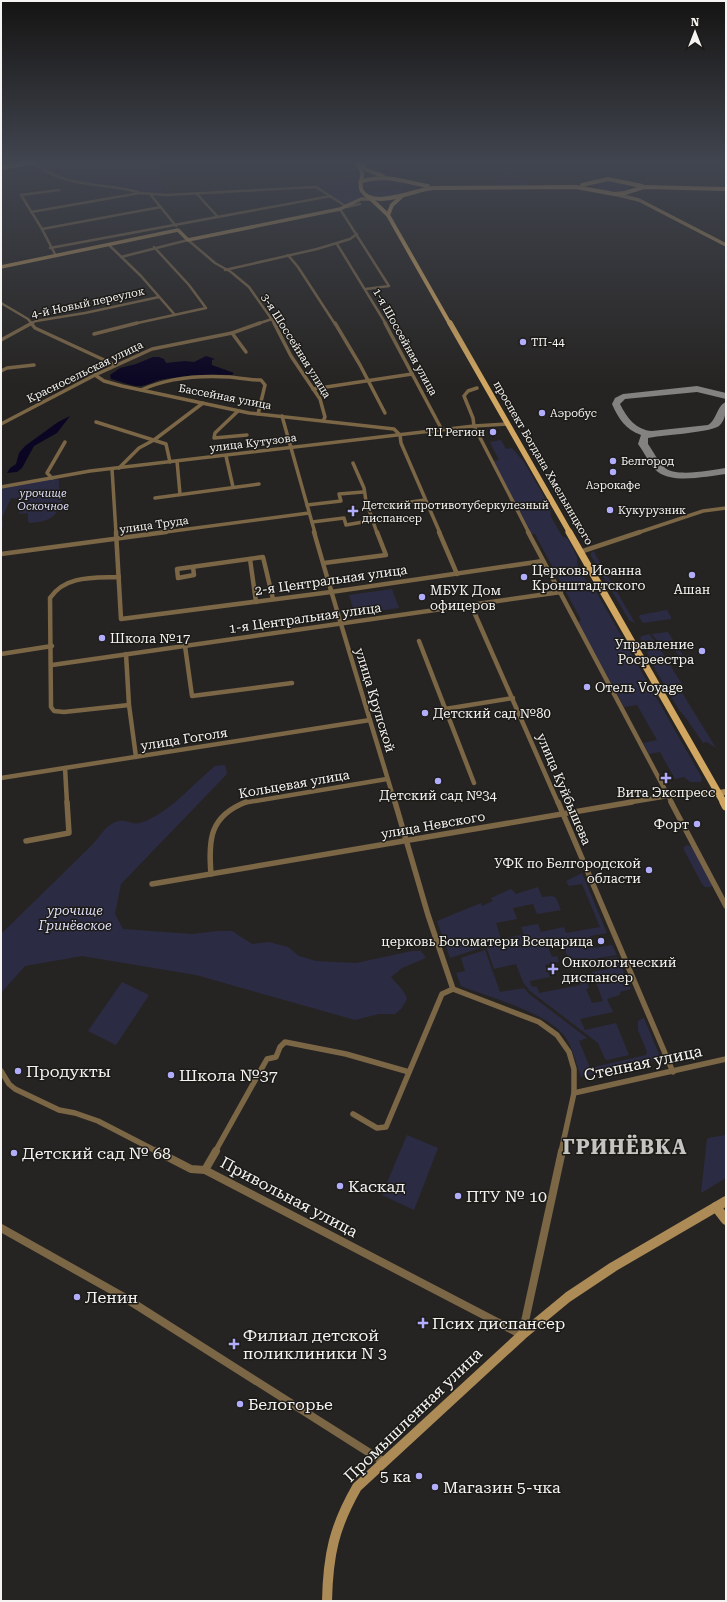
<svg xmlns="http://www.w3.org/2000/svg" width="727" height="1602" font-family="'Roboto Serif',serif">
<rect width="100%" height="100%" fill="#262422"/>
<g fill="#2c2b44">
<path d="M40,162H159L162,193C148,194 141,191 128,188C99,183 63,183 38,165Z"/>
<path d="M500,169C506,172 515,171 523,173L513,177L527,179L528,181L527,183L530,185H495L493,182L502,175Z"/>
<path d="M350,173L360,175L356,185L362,196L347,204H344L321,187L317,182L345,180L343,175H350Z"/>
<path d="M372,180H395L403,184L404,189C398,199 375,201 368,191L378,192C385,187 394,191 401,187L396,184L389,186L369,185V187L366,188L365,182Z"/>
<path d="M608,180L628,185L629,187C623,196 602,193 595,186V184Z"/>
<path d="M501,440L506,449L512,448L524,462L550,507L551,517L562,536L568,539L577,557V564L587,582L593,586L702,778L701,782H690L684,777L675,779L660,752L649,754L643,743L657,740L637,705L624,707L578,622L581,620L535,534H531L493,461L499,460L490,442Z"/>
<path d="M55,478L59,480V488L63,495C60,515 51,522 30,523L28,521V513L19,514L23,499L11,498L2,518L3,527H1V487Z"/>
<path d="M594,551L595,554L635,623L629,620L591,556V553Z"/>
<path d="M392,589L399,608L355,614L349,595Z"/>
<path d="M667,610L671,617V619L643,623L639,617L640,615Z"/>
<path d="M667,632H668L688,664L685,665L669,641C660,642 657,642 652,634Z"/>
<path d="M649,634L657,644L683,686L681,691L716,748L707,742L703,743L686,718L679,710L651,662L647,651L640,638L642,636Z"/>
<path d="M225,765L227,774L121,884L115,914L123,929L192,934L217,931H232L252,944L269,942L288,947L299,956L316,961L356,963L412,951H421L426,958L402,968L391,977C397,985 404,989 407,999L401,1009L395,1014H379L355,1020L196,975L82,956L25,966L1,993V934L94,843C101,835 107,823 119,821C130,819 131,828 148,820C174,808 193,784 215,766Z"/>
<path d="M687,845L693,847L712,885L711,887H705L702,884L684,850V847Z"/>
<path d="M582,873L607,933L590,936L595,948L612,945L617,955L570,963L562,942L547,944L552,957L557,956L559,962L545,965L550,977L530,981L531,986L537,987L539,993L581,985L578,977L585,976L589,988L586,989L592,1003L603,1001L592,972L609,969L605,959L617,957L631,989L620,992V995L607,999L613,1012L580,1019L585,1030L616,1023L629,1055L607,1060L605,1059L598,1043L530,991L523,982L516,964L494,969L486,946L450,958L437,921L481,903L482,906L493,901L491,898L511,889L516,894L538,887L542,897L552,896L556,898L561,910L537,914L533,904L513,908L517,919L496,923L501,939L524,934L521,927L538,924L541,932L564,927L566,933L600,927L582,884L569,886L566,881Z"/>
<path d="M485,950L500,992L524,988L528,993L587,1038L579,1041L590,1068L646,1055L647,1052L638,1030V1021L644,1018L661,1059L581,1077C575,1062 573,1044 561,1032C541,1011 489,997 461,986L456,973L465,971L461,958Z"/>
<path d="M122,982L149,995L116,1045L88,1031Z"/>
<path d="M407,1135L438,1148L414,1210L382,1195Z"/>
<path d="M725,1135H726V1178L701,1193L707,1139C712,1136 719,1137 725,1135Z"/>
</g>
<g fill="#0a0522">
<path d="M206,356L215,359L212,360V365L234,373L232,375C206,374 185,375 159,380C153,382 147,385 141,386C132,387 120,381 111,379L110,375L120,368L136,364L153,357H159L164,359L166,363L185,361L194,362Z"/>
<path d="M70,416L57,433L34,446L22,468L17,472L7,473L10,468L16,464L19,453L25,446L58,422Z"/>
</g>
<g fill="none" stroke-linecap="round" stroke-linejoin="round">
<path fill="#838280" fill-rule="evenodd" d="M697,386L726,393V399L697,392L625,399L620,404C627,418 636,430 652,431L708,425C717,420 717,405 726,402C726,410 726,420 719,426C712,432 666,435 654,437L648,438V444C653,451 658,461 664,467C675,478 711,470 726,468V474C708,476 674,484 658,472C651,467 644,452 638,444L641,435C626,430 618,418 612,404L615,398L623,394Z"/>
<g stroke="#7b6646" stroke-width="2.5">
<path d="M33,162C60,187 104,183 138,192"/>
<path d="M196,193L218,217"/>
<path d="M150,194L176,226"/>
<path d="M340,209L389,286L366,289"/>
<path d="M31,212L140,193L166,195L316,187L347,207L360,204"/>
<path d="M42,229L161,207"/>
<path d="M337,244L386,324"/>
<path d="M109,245L141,276L175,315"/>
<path d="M50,248L331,196"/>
<path d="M288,255L298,267L335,324"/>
<path d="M56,256L42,229L21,195L59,190"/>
<path d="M121,257L188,240L215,263L231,272L249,287L275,324"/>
<path d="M225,270L317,249L350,239L357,234"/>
<path d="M1,303L28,319L32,324"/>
<path d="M30,324L36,321L85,313L159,297"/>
<path d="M133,324L206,308L189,285L154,247"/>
<path d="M257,324L272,319"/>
</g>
<g stroke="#7b6646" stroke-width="3.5">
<path d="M31,323L35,328L115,365"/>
<path d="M274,323L291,356L320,399L325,417L323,421"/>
<path d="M335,323L360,365L385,413"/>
<path d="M385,323L442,430"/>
<path d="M232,333L246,352"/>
<path d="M94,334L137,323"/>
<path d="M1,340L32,323"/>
<path d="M1,371L7,368L34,365"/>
<path d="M95,375L104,381L122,386L249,413L394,429L400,435L401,443L440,533"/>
<path d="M477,388L468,391L464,396L473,418L474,426L529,533"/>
<path d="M313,389L412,374"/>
<path d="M141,390C169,377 199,375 230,377C240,378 251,380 261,380L265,385L258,414"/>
<path d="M238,411L215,433L214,438L247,435"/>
<path d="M282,416L315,533"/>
<path d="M96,422L166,444L170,462"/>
<path d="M1,424L95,375L152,349L232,333L260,323"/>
<path d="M226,456L233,487"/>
<path d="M177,461L180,494"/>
<path d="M353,463L364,488L366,501L377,533"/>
<path d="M119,468L139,448L154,440L203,403"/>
<path d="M112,469L116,533"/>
<path d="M52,478L47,473L65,442"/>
<path d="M1,487L90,471L474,426L507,424"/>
<path d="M155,498L259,484"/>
<path d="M307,505L341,501L339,494L363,492"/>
<path d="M368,508L425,500"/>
<path d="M312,522L344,518L346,525L374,520"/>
<path d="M158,533L309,513"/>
<path d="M637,533L703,511L726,508"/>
</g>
<g stroke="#7b6646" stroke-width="4.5">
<path d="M116,532L121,619L331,592L543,561"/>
<path d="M314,532C340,623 368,713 395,803"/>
<path d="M439,532L457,574"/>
<path d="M528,532L672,803"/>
<path d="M580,552L640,532"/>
<path d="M1,554L166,532"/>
<path d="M250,559L256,602"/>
<path d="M324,563L386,555L377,532"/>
<path d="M193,567L194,575L178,578L177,569L263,557L273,599"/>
<path d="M119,577C94,578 65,575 50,598L51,707L54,711L64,712L129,705"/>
<path d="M471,605L558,803"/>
<path d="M419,641L474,783"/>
<path d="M185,646L192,696L292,683"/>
<path d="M1,654L52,646"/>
<path d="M126,654L129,705L136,757"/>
<path d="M52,665L561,592"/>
<path d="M445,709L513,698"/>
<path d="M65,768L67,803"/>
<path d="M1,778L370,720"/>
<path d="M243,803L387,779"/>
<path d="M626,803L668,796L718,793"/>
</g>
<g stroke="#7b6646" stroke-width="5.5">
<path d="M395,802L428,915L453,989"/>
<path d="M558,802L673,1072"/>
<path d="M671,802L726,906"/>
<path d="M26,841L69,833L67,802"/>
<path d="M211,874C208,839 210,816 246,802"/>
<path d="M152,884L632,802"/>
<path d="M1,1071L9,1084L15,1089L59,1110L75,1113L98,1121L158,1152"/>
<path d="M353,1114L377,1128L386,1127L442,994L453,989L539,1022L557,1035L569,1052L574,1069V1093"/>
<path d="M215,1152L267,1059L276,1057L280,1047L285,1042L346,1054L409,1072"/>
<path d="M561,1152L574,1093L726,1059"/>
</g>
<g stroke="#7b6646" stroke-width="8">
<path d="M156,1151L191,1169L205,1170L522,1335L562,1151"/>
<path d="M205,1170L216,1151"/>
<path d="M1,1228L122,1296L384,1462"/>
</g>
<g stroke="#ac8b56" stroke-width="3.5">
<path d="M614,194L639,200L726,245"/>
<path d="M1,267L178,230L188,240L340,209L361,199H372"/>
</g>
<path stroke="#ac8b56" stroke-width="6" d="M718,793L726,792"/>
<g stroke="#ac8b56" stroke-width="10">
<path d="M716,1207L726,1220"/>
<path d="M327,1601C328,1555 334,1527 357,1487L522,1335L568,1297L613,1267L726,1201"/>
</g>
<g stroke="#d2a761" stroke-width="4">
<path d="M356,162C358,165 361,169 362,173C363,179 358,185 362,191C374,210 416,189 433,188L576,187L614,194L625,193L644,187L726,189"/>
<path d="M360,164L367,170L383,176"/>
<path d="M1,168L34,162"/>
<path d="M360,182C383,173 405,182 428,186"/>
<path d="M582,185L608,179L642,186"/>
<path d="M369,197L388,215L450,324"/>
<path d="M388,215L392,205L401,197"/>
</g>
<path stroke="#d2a761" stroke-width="5.5" d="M450,323L570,533"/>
<path stroke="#d2a761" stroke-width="7" d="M569,532L724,803"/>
<path stroke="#d2a761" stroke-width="9" d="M724,802L726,806"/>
</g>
<linearGradient id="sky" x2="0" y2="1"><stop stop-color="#151413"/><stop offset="0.42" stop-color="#41454f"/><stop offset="1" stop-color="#41454f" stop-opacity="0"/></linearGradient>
<rect width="727" height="386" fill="url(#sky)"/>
<g fill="#b1adfa" stroke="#1c1b18" stroke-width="1.5">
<circle cx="523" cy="342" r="4"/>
<circle cx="542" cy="413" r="4"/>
<circle cx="493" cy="432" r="4"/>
<circle cx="613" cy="461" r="4"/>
<circle cx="613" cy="472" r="4"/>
<circle cx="610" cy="510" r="4"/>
<path d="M351 505h4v4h4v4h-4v4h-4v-4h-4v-4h4z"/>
<circle cx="692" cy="575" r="4"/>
<circle cx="524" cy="577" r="4"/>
<circle cx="422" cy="597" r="4"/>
<circle cx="102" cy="638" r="4"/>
<circle cx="702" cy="651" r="4"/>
<circle cx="587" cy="687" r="4"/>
<circle cx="425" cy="713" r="4"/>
<path d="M664 772h4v4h4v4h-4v4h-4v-4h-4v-4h4z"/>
<circle cx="438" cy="781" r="4"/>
<circle cx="697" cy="824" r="4"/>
<circle cx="649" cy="870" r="4"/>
<circle cx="601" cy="941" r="4"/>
<path d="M551 963h4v4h4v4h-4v4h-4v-4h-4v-4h4z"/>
<circle cx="18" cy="1071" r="4"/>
<circle cx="171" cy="1075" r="4"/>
<circle cx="14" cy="1153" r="4"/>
<circle cx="340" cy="1186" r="4"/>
<circle cx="458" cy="1196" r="4"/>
<circle cx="77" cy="1297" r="4"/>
<path d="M421 1317h4v4h4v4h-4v4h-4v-4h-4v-4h4z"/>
<path d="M232 1338h4v4h4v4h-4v4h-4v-4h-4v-4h4z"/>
<circle cx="240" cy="1404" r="4"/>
<circle cx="419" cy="1476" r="4"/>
<circle cx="435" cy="1487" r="4"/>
</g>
<g text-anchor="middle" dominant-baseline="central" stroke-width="3" stroke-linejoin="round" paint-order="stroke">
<g font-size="11" fill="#f5f4f2" stroke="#1c1b18">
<text transform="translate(88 303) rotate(-12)">4-й Новый переулок</text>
<text transform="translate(405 342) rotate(61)">1-я Шоссейная улица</text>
<text transform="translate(296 346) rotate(58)">3-я Шоссейная улица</text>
<text transform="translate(85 372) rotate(-26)">Красносельская улица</text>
<text transform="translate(225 397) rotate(11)">Бассейная улица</text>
<text transform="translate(253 443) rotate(-7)">улица Кутузова</text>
<text transform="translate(543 463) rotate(60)">проспект Богдана Хмельницкого</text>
<text transform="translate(154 525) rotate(-8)">улица Труда</text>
</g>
<g font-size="11" fill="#f5f4f2" stroke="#1c1b18" text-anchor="start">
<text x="531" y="342">ТП-44</text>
<text x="550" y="413">Аэробус</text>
<text x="485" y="432" text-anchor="end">ТЦ Регион</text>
<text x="621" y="461">Белгород</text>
<text x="613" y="485" text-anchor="middle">Аэрокафе</text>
<text x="362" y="505">Детский противотуберкулезный<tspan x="362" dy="13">диспансер</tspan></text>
<text x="618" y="510">Кукурузник</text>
</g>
<g font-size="11" font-style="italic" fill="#dfdffa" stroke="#1c1b18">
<text x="43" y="493">урочище<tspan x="43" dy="13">Оскочное</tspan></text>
</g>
<g font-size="13" fill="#f5f4f2" stroke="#1c1b18" text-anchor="start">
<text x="532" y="570">Церковь Иоанна<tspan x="532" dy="15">Кронштадтского</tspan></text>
<text x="692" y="589" text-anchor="middle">Ашан</text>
<text x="430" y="590">МБУК Дом<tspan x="430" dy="15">офицеров</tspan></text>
<text x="110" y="638">Школа №17</text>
<text x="694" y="644" text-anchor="end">Управление<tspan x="694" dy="15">Росреестра</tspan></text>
<text x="595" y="687">Отель Voyage</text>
<text x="433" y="713">Детский сад №80</text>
<text x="666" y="792" text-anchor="middle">Вита Экспресс</text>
<text x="438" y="795" text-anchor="middle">Детский сад №34</text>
<text x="689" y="824" text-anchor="end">Форт</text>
<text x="641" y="863" text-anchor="end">УФК по Белгородской<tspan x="641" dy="15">области</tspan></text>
<text x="593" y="941" text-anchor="end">церковь Богоматери Всецарица</text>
<text x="562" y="962">Онкологический<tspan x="562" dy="15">диспансер</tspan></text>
</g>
<g font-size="13" fill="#f5f4f2" stroke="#1c1b18">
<text transform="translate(331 580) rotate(-8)">2-я Центральная улица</text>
<text transform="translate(305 618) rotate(-8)">1-я Центральная улица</text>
<text transform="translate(375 700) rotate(73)">улица Крупской</text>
<text transform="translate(184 739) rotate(-9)">улица Гоголя</text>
<text transform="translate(294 784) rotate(-10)">Кольцевая улица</text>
<text transform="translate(564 789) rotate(67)">улица Куйбышева</text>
<text transform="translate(433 825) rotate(-10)">улица Невского</text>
</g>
<g font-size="13" font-style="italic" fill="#dfdffa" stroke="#1c1b18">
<text x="75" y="910">урочище<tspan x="75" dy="15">Гринёвское</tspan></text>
</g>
<g font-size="16" fill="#f5f4f2" stroke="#1c1b18">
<text transform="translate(643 1063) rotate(-12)">Степная улица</text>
<text transform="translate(289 1197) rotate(28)">Привольная улица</text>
<text transform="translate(413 1415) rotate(-44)">Промышленная улица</text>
</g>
<g font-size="16" fill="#f5f4f2" stroke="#1c1b18" text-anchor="start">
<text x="26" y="1071">Продукты</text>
<text x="179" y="1075">Школа №37</text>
<text x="22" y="1153">Детский сад № 68</text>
<text x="348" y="1186">Каскад</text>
<text x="466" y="1196">ПТУ № 10</text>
<text x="85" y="1297">Ленин</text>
<text x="432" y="1323">Псих диспансер</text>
<text x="243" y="1335">Филиал детской<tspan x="243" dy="18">поликлиники N 3</tspan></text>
<text x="248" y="1404">Белогорье</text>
<text x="411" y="1476" text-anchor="end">5 ка</text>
<text x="443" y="1487">Магазин 5-чка</text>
</g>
<g font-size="20" font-weight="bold" letter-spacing="1" fill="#c6c4c1" stroke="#1c1b18">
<text x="625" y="1147">ГРИНЁВКА</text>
</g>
</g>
<rect width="727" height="1602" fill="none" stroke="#f5f4f2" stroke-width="4"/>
<g transform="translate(695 32)" stroke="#1c1b18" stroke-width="3" paint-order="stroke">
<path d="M0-3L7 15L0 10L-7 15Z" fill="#f5f4f2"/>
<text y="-6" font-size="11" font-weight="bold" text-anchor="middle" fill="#f5f4f2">N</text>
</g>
</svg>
